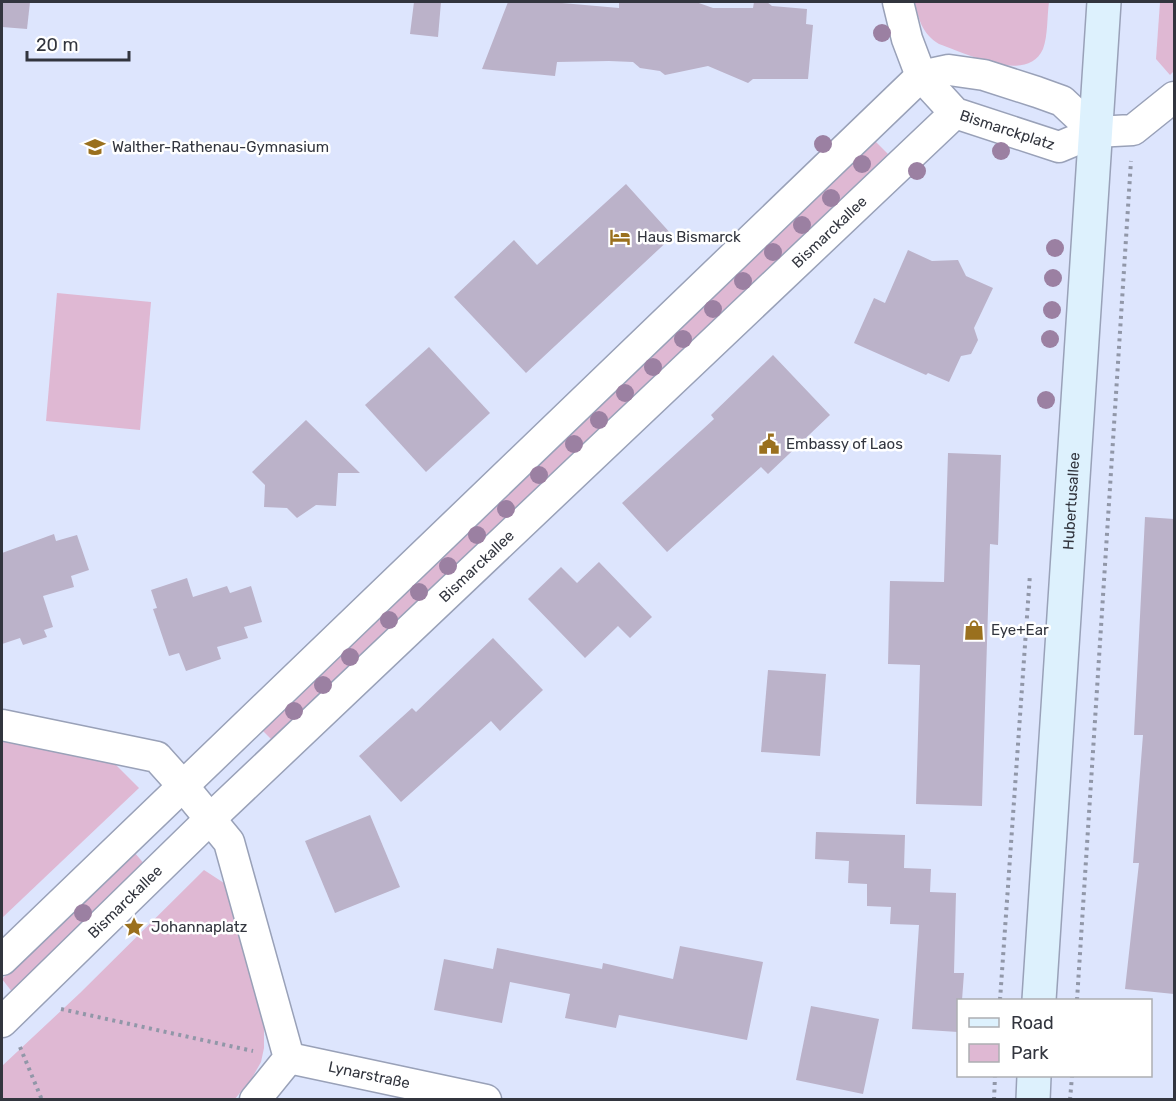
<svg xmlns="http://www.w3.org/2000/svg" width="1176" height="1101" font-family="Rubik,sans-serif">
<rect width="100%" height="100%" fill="#dde5fd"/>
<g fill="#dfb8d3">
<path d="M914,2H1049C1047,16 1048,36 1043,49C1027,85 966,53 939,44C922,34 919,19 914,2Z"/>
<path d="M1160,2H1174V71L1170,75L1156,59Z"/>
<path d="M875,141L888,154L275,743L262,730Z"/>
<path d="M57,293L151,302L140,430L46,421Z"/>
<path d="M2,741L113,762L139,788L2,918Z"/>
<path d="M134,852L146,866L13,993L2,979Z"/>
<path d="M204,870L227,885L264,1023V1048L261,1062L252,1078L235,1099L2,1100V1066L80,993Z"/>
</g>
<g fill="#bbb2c9">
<path d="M2,2H30L27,29L2,27Z"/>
<path d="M414,2H441L438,37L410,34Z"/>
<path d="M508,2H562V3L619,8V2H696L713,8H753L754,2H767L772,6L807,9L806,24L813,25L808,79H753L748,83L708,66L665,75L660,71L640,68L633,62L609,61L557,62L555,76L482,69Z"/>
<path d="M626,184L673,236L526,373L454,297L514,240L537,265Z"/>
<path d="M908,250L932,261L958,260L966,276L993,288L974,328L978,340L971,354L961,356L949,382L928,373L926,375L854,343L874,298L885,303Z"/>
<path d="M429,347L490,413L426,472L365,405Z"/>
<path d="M773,355L830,415L768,474L761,467L667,552L622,503L714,419L711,415Z"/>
<path d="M306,420L360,473H338L336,506L316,505L297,518L287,508L264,507L265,485L252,472Z"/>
<path d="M948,453L1001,455L998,545L990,544L982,806L916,804L920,665L888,664L890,581L944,582Z"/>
<path d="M1145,517L1174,519V994L1125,989L1139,863H1133L1143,735H1134Z"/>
<path d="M54,534L56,541L77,535L89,570L71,576L74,587L43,596L53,627L44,630L47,637L23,645L20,638L2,644V553Z"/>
<path d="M599,562L652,617L630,638L618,626L585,658L528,599L561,567L577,583Z"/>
<path d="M187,578L193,597L227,586L230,593L251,586L262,622L244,627L248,638L217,647L221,659L186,671L179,653L169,656L153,609L157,608L151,590Z"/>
<path d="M493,638L543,690L500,731L491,721L401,802L359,756L412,708L416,712Z"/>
<path d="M768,670L826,674L820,756L761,752Z"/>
<path d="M370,815L400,887L335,913L305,841Z"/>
<path d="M816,832L905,835L904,868L931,869L930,892L956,893L954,973H964L962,1000H958V1032L912,1029L919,925L890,924L891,907L867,906V884L848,883L849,861L815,859Z"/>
<path d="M680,946L763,962L747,1040L619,1015L616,1028L565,1018L570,994L510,982L502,1023L434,1010L444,959L493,969L497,948L602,969L603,963L673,979Z"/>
<path d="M811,1006L879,1019L863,1094L796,1080Z"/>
</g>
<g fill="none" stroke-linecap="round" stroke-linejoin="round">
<g stroke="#99a1b8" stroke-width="33">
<g id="street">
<path id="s1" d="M898,2L907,39L921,76L955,113L1059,147L1095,132L1133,130L1174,97"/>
<path d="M2,725L157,757L183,786L229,842L289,1058L255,1100"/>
<path d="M2,960L921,76L949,70L984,75L1037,92L1062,101L1095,132"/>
<path id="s2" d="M2,1022L210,819L955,113"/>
<path id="s3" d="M289,1058L486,1100"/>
</g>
</g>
<g stroke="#99a1b8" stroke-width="36">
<g id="secondary">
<path id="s4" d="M1039,1000L1104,2"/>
<path d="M1033,1100L1034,1076"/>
</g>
</g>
<g stroke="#9197a8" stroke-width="4" stroke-dasharray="3 4.5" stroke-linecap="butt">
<path d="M1000,1000L1030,574"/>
<path d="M1077,1000L1131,161"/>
<path d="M61,1009L253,1051"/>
<path d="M20,1047L42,1100"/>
<path d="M994,1100L995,1076"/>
<path d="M1070,1100L1072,1076"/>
</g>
<use href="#street" stroke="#fff" stroke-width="30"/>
<use href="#secondary" stroke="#ddf1fd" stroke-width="33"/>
</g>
<g fill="#9b80a2">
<circle cx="882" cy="33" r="9"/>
<circle cx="823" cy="144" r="9"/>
<circle cx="1001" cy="151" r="9"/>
<circle cx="862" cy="164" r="9"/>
<circle cx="917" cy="171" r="9"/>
<circle cx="831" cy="198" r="9"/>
<circle cx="802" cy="225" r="9"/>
<circle cx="1055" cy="248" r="9"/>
<circle cx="773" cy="252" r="9"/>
<circle cx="1053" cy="278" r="9"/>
<circle cx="743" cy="281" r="9"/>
<circle cx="713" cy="309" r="9"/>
<circle cx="1052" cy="310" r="9"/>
<circle cx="683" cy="339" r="9"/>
<circle cx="1050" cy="339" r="9"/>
<circle cx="653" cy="367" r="9"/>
<circle cx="625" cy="393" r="9"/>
<circle cx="1046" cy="400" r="9"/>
<circle cx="599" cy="420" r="9"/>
<circle cx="574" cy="444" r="9"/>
<circle cx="539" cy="475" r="9"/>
<circle cx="506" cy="509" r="9"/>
<circle cx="477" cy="535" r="9"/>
<circle cx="448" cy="566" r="9"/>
<circle cx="419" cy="592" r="9"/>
<circle cx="389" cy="620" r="9"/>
<circle cx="350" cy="657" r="9"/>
<circle cx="323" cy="685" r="9"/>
<circle cx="294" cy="711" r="9"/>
<circle cx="83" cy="913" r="9"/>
</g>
<defs>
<g id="school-bare" transform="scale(1.62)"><path d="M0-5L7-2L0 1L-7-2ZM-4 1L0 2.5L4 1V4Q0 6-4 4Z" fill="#9a701e" stroke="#fff" stroke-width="2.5" paint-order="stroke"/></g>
<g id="hotel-bare" transform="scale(1.62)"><path d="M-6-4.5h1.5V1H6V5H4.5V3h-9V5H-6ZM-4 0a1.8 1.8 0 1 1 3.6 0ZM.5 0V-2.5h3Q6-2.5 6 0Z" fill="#9a701e" stroke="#fff" stroke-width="2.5" paint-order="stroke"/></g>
<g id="civic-bare" transform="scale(1.62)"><path d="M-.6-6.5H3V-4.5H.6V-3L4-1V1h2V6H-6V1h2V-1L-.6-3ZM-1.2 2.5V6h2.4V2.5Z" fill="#9a701e" stroke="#fff" stroke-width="2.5" paint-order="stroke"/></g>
<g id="shop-bare" transform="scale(1.62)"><path d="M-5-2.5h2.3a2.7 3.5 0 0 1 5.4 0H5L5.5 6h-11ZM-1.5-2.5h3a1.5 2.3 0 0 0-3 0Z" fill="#9a701e" stroke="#fff" stroke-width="2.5" paint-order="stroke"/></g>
<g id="sight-bare" transform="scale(1.62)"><path d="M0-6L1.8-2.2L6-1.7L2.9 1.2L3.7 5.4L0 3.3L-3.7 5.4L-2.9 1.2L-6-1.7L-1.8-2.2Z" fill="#9a701e" stroke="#fff" stroke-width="2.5" paint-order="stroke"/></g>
</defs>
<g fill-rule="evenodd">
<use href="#school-bare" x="95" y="147"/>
<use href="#hotel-bare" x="620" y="237"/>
<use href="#civic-bare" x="769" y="444"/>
<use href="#shop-bare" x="974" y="630"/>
<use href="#sight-bare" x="134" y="927"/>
</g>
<g text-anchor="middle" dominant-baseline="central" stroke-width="5" stroke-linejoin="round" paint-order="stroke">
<g font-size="15" fill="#32353e" stroke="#fff">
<text stroke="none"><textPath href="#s1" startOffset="183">Bismarckplatz</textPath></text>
<text stroke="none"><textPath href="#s2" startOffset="1144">Bismarckallee</textPath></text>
<text stroke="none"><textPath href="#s4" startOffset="500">Hubertusallee</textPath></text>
<text stroke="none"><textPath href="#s2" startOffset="658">Bismarckallee</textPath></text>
<text stroke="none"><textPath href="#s2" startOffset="172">Bismarckallee</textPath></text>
<text stroke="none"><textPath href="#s3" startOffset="82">Lynarstraße</textPath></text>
</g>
<g font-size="15" fill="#32353e" stroke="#fff" text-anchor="start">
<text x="112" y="147">Walther-Rathenau-Gymnasium</text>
<text x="637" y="237">Haus Bismarck</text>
<text x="786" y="444">Embassy of Laos</text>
<text x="991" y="630">Eye+Ear</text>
<text x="151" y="927">Johannaplatz</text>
</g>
</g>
<rect width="1176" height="1101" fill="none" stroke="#32353e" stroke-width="6"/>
<rect x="957" y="999" width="195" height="78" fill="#ffffff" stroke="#adaeb2" stroke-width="1.5"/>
<rect x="969" y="1018" width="30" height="9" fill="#ddf1fd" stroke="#adaeb2" stroke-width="1.5"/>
<text x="1011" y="1029" font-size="18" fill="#32353e">Road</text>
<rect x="969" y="1044" width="30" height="18" fill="#dfb8d3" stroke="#adaeb2" stroke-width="1.5"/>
<text x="1011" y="1059" font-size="18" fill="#32353e">Park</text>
<path d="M27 51v9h102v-9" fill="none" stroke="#32353e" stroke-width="3"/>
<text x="36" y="51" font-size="18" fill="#32353e" stroke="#ffffff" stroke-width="4.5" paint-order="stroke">20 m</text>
</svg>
